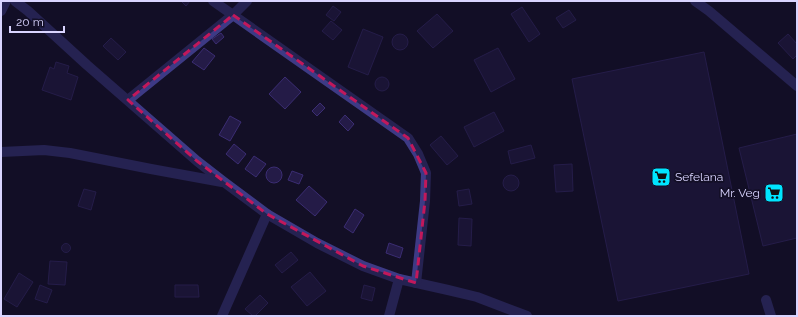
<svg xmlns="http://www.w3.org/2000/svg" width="798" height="317" font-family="Raleway,sans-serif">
<rect width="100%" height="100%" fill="#130f26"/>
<g fill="#241b47" stroke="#3b2d73">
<path d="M181,1H190L186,6Z"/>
<path d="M333,6L341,12L334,21L326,15Z"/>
<path d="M522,7L540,34L529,42L511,14Z"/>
<path d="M569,10L576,20L563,28L556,18Z"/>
<path d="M437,14L453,31L433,48L417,31Z"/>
<path d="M331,21L342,30L333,40L322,31Z"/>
<path d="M363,29L383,37L368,75L348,67Z"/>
<path d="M221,33L224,37L216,44L212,39Z"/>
<path d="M788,34L797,44V55L793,59L778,43Z"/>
<circle cx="400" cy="42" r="8"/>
<path d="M111,38L126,52L118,60L103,46Z"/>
<path d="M204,48L215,56L204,70L192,62Z"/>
<path d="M498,48L515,79L491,92L474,60Z"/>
<path d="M704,52L749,274L618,301L572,79Z"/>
<path d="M56,62L69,66L67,73L78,77L71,100L42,90L50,67L54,69Z"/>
<path d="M285,77L301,92L285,109L269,94Z"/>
<circle cx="382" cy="84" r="7"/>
<path d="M320,103L325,108L317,116L312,111Z"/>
<path d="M494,112L504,131L474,147L464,127Z"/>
<path d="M345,115L354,124L348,131L339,122Z"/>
<path d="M230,116L241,122L230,141L219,135Z"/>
<path d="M797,134V238L763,246L739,148Z"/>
<path d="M441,136L458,156L447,165L430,145Z"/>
<path d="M234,144L246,154L238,164L226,154Z"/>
<path d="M531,145L535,158L511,164L508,151Z"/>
<path d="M254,156L266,164L256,177L245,169Z"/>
<path d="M572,164L573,191L556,192L554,165Z"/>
<circle cx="274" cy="175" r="8"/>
<path d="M292,171L303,175L299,184L288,180Z"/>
<circle cx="511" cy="183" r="8"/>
<path d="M309,186L327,202L315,216L296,200Z"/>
<path d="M84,189L96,192L91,210L78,206Z"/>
<path d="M469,189L472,204L459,206L457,191Z"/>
<path d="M355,209L364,215L353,233L344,227Z"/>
<path d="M459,218L472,219L471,246L458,245Z"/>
<path d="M389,243L403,248L400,258L386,253Z"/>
<circle cx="66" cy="248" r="4.5"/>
<path d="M291,252L298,260L282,273L275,265Z"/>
<path d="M50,261L67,262L65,285L48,284Z"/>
<path d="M310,272L326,291L307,306L291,287Z"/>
<path d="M19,273L33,282L17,307L4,299Z"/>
<path d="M40,285L52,290L47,303L35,299Z"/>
<path d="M175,285H198L199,297H175Z"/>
<path d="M364,285L375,288L372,301L361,298Z"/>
<path d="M260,295L268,303L255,316H253L245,309Z"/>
</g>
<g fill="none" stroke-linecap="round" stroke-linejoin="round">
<g stroke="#3d3a85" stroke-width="10">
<path d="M15,1L28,11L87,65L197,161L224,182L267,214L317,243L363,266L399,279L448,290L477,297L527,316"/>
<path d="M213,1L408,138L418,154L426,173L425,201L416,283"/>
<path d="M695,1L709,11L797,86"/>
<path d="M1,11L6,1"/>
<path d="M128,100L233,15L247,1"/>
<path d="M1,152L44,150L70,153L151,169L222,182"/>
<path d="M766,300L771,316"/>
<path d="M222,316L267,214"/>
<path d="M389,316L399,279"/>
</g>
</g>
<path d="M0 0H798V317H0ZM233,15L408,138L426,173L425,201L416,283L363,266L267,214L197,161L128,100Z" fill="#130f26" fill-opacity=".55" fill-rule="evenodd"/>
<path fill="none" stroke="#c2185b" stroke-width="3" stroke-dasharray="8 5" stroke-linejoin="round" d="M233,15L408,138L426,173L425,201L416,283L363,266L267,214L197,161L128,100Z"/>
<defs>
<g id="supermarket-square" transform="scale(1)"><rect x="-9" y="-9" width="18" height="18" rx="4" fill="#00e5ff" stroke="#130f26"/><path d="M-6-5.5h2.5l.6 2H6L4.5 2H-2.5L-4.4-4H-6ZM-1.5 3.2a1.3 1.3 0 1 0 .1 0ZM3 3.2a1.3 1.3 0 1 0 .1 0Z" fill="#111"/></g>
</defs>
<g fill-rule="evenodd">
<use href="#supermarket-square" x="661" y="177"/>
<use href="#supermarket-square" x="774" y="193"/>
</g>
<g text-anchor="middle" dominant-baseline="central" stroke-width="3.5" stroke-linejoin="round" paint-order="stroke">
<g font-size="12" fill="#d9d4ff" stroke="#130f26" text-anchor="start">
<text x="675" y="177">Sefelana</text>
<text x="760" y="193" text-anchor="end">Mr. Veg</text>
</g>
</g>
<rect width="798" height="317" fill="none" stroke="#d9d4ff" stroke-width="4"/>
<path d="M10 26v6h54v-6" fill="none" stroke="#d9d4ff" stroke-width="2"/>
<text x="16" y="26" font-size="12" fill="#d9d4ff" stroke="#130f26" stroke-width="3" paint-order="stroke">20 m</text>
</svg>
